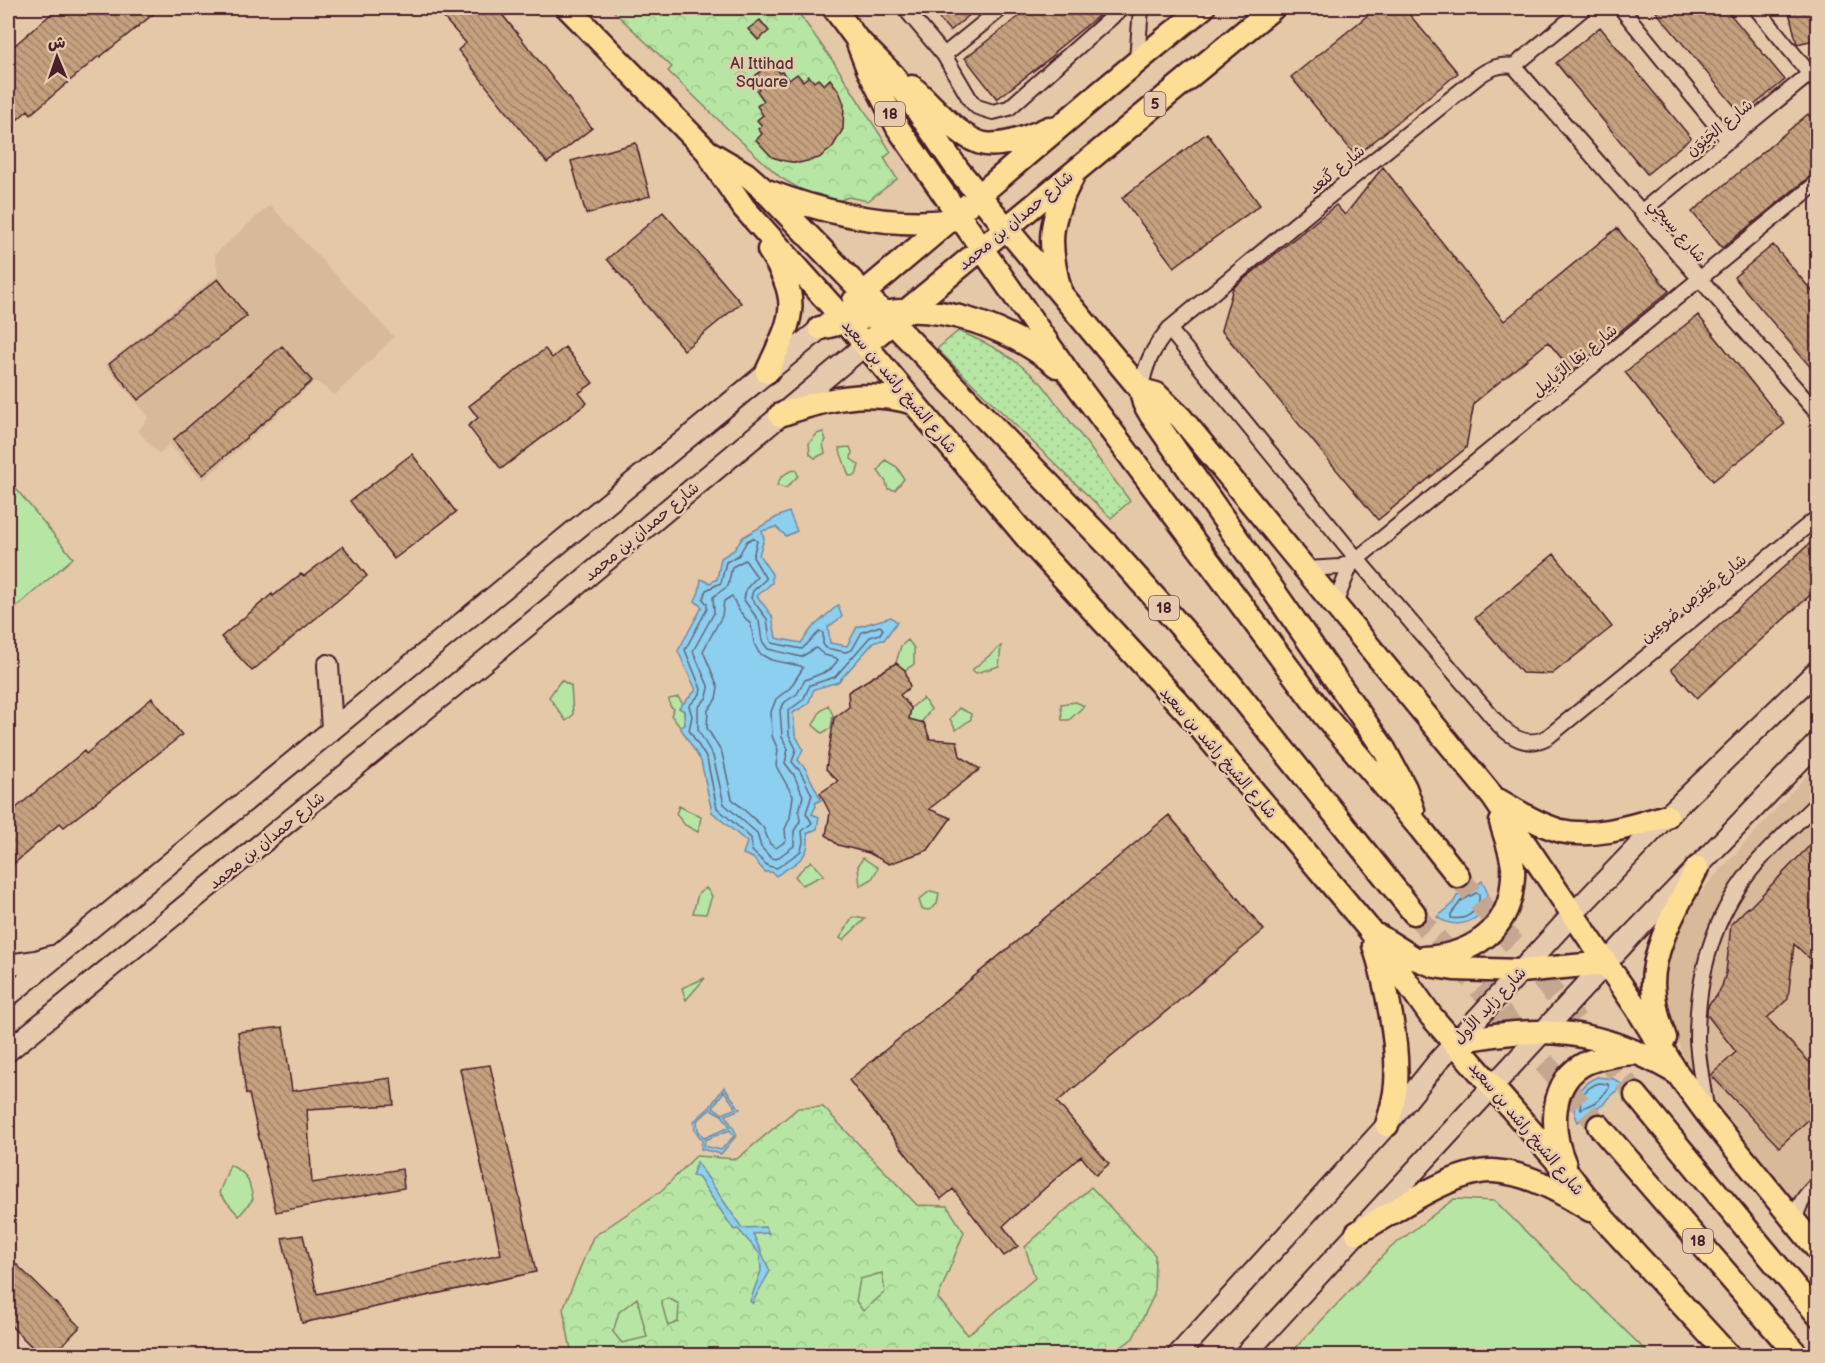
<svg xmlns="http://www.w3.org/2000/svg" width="1825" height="1363" font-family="'Balsamiq Sans','Playpen Sans Arabic',sans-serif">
	<defs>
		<pattern id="grass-dots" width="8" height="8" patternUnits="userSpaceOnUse" patternTransform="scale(1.5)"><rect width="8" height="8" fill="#b7e6a4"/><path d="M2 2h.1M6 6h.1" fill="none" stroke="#9fc58d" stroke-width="1.8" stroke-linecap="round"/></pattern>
		<pattern id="forest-crowns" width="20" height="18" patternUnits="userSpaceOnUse" patternTransform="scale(1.5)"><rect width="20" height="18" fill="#b7e6a4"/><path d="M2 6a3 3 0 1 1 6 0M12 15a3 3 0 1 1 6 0" fill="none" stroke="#9fc58d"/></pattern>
		<pattern id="building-back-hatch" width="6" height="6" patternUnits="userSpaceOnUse" patternTransform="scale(1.5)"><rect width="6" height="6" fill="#c5a17f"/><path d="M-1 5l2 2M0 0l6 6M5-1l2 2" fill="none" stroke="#a28368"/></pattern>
	</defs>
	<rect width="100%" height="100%" fill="#e4c8a8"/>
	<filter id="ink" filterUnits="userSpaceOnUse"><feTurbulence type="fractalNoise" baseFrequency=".0167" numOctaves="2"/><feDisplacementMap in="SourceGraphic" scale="12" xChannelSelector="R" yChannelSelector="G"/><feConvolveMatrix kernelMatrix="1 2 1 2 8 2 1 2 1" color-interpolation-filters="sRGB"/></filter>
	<g filter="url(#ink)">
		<path fill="#d8b99a" d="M270 205 394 337 335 395 315 381 203 481 169 444 159 454 138 431 149 417 105 365 218 275 215 254Z
			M1817 764V1233L1752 1154 1692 1076 1667 1016 1662 977 1670 946 1689 911 1707 885Z"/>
		<path fill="url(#grass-dots)" stroke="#808268" stroke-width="1.5" d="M958 331C993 345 1015 358 1042 384L1130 501 1111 518 937 349Z"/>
		<path fill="url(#forest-crowns)" stroke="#808268" stroke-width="1.5" d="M610 8H795L835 64 891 152 884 158 897 179 868 201 848 197 834 203 807 193 781 178 732 133 668 71 672 67Z
			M823 1107 917 1205 947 1206 964 1232 938 1298 968 1335 1035 1278 1025 1247 1091 1187 1155 1255 1154 1295 1133 1338 1111 1355H572L563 1309 593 1237 661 1191 696 1156 737 1159 798 1108Z"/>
		<path fill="#b7e6a4" stroke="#808268" stroke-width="1.5" d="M823 432 826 440 823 445 825 453 815 458 810 454 809 443 817 434Z
			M850 447 852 452 851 459 859 465 856 475 849 476 839 448Z
			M885 460 897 467 904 479 895 490 888 489 886 482 878 471Z
			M796 470 798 476 786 488 777 486C779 477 787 471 796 470Z
			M8 479 73 558 8 614Z
			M908 640 914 648V664L905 670 896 663 901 646Z
			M1001 646 999 666 976 673 972 670Z
			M561 680 571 686 573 715 566 721 549 697Z
			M678 697 683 704 680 708 684 711 685 726 680 727 671 715 674 709 670 706 669 699Z
			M923 698 931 709 921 723 909 719 911 708Z
			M1076 702 1084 706 1069 720H1062L1061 704Z
			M828 705 833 715 831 728 822 733 813 725 820 712Z
			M959 708 971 714V719L956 730 950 719Z
			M679 806 701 817 698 832 685 825 676 814Z
			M863 858 878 868 872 879 860 886 858 866Z
			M811 861 824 875 802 885 795 876Z
			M706 888 712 896 706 914 693 913 698 894Z
			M930 891 939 893 937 904 929 910 922 909 919 900Z
			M853 917 865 919 843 940 840 938Z
			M705 978 686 1000 682 988Z
			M230 1165C248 1174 249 1179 253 1199L239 1216 219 1193Z
			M1454 1199 1495 1201 1650 1355H1289L1389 1249Z
			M882 1273 885 1292 863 1311 856 1301 860 1279Z
			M637 1298 647 1337 622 1343 613 1332 619 1312Z
			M668 1298 679 1304 678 1322 668 1326 661 1301Z"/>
		<path fill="#8ccfee" stroke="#7289a0" stroke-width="1.5" fill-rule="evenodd" d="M789 512 797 531 786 536 776 527 762 531 764 539 759 555 772 574V583L757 596 772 616 776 638 801 643 812 628 838 605 842 617 828 627 830 643 847 646 857 627 891 617 897 622 884 640 875 641 838 682 814 689 808 704 793 713 795 734 803 749 798 760 805 768 821 800 815 803 816 806 812 814 819 817 817 829 807 833C813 858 793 864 776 876L772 872H765L753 858 743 854 747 842 712 812 701 761 680 727 685 725 684 711 679 708 696 690 678 651 702 607 695 601 699 592 701 579 710 583 717 579 721 558 734 550 743 537 777 517Z
			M1482 881C1501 909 1464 937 1437 917L1452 905 1457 896 1466 894Z
			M1597 1077 1614 1079 1623 1085 1608 1098 1603 1105 1593 1109 1578 1122C1568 1102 1578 1085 1597 1077Z
			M724 1087 740 1109 726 1115 737 1135 721 1154 701 1149 702 1140 695 1130 694 1121 710 1107ZM724 1091 736 1108 723 1114 713 1107ZM711 1109 723 1116 730 1127 704 1138 698 1130 697 1121ZM730 1130 734 1136 721 1150 704 1146 705 1140Z
			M697 1162 742 1228 765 1227 769 1233 753 1234 770 1271 752 1303 750 1301 761 1271 760 1254 738 1229 734 1230 698 1177 692 1176Z"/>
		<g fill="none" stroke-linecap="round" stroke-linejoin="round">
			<path stroke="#646579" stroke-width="1.5" d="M753 538 757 541 753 557 766 579 753 591 751 598 767 619 770 639 772 643 802 649 820 631 823 633V644L826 648 845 652 852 650 862 632 880 626 883 629 880 634 870 637 835 677 810 685 803 700 788 711 789 735 796 749 792 762 800 771 812 795 806 813 812 823 802 831 803 842 801 851 777 868 768 866 752 851 751 838 717 808 707 759 689 730 692 716 689 706 700 694 701 689 685 650 707 609V604L703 599 706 590 721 583 726 562 739 555 747 541Z
				M745 560 757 577 746 589 744 600 759 621 762 641 768 649 801 657 816 648 824 655 836 658 838 660 830 670 805 680 797 694 785 702 780 710 782 737 788 749 785 763 794 775 803 796 799 812 800 821 794 831V846L776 859 771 858 761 847 757 833 724 804 713 756 698 730V708L707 697 709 688 693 651 714 613 713 597 728 586 732 567Z
				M732 596 738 609 751 625 754 643 759 653 771 660 801 666 803 668 790 688 776 699 771 712 772 736 778 750 776 766 793 796 790 818 785 829 786 841 776 848 770 844 763 827 732 799 722 753 707 728 708 710 716 699 718 687 703 651 722 616 724 601Z
				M1476 893 1479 894C1481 910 1467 921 1451 918V914L1461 901Z
				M1599 1083 1608 1084 1609 1088 1598 1101 1581 1109C1578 1096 1587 1087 1599 1083Z"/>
		</g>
		<path fill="url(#building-back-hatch)" stroke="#4a1f2b" stroke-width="1.5" d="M58 8H161L100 57 99 56 31 114 28 110 8 128V51Z
			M435 8H497L592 128 547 163 458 50 466 43Z
			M930 8H978L950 31Z
			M1030 8H1108L1054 52 1055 54 997 99 965 58Z
			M1377 8H1404L1458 73 1356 156 1291 77Z
			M1653 8H1725L1785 80 1742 115Z
			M1788 8H1818V39L1797 44Z
			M760 20 769 31 758 40 748 29Z
			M1600 27 1691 138 1647 174 1556 63Z
			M771 63 780 73 782 72 789 80 797 74 803 81 809 76 814 82 818 79 824 85 830 79 839 91 844 104 843 129 832 148 819 158 799 163 785 161 772 157 756 140 762 134 758 129 762 126 757 120 763 115 757 106 764 101 757 91 759 89 750 80Z
			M1808 114 1818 125V170L1722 248 1692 212Z
			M1207 133 1260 205 1174 267 1122 198Z
			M636 143 650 196 586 214 571 161Z
			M1383 167 1504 321 1617 228 1669 291 1572 371 1548 342 1474 403 1466 448 1378 520 1221 330 1233 288 1336 205 1345 215Z
			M663 212 741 303 684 350 607 259Z
			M1773 245 1818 298V376L1734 277Z
			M218 279 247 316 138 400 109 364Z
			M1698 315 1785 424 1713 481 1625 372Z
			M282 346 312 381 203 475 173 440Z
			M565 347 593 383 579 393 587 403 501 469 468 426 478 418 469 406 545 349 552 358Z
			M412 454 456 512 394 559 350 501Z
			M1818 536V588L1697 698 1671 669Z
			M343 546 367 576 252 671 221 637 272 594 273 596 301 574 304 576Z
			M1554 554 1612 627 1552 674 1522 673 1475 618Z
			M896 663 905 670 910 687 900 695 911 708 909 719 924 723 930 739 957 741 960 756 980 769 929 809 951 818 928 850 889 864 869 853 838 845 826 835 830 813 820 793 838 781 826 769 834 718 849 707 848 692Z
			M152 698 182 735 64 827 60 823 8 869V800L15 809 84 751 86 754Z
			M1169 815 1264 930 1057 1102 1109 1164 1096 1175 1081 1156 1003 1226 1018 1246 1004 1256 953 1189 941 1199 849 1080Z
			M1818 837V966L1794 944 1788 999 1767 1018 1818 1071V1111L1779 1147 1711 1075 1736 1052 1707 1015V1010L1709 1004 1716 997 1722 986 1726 973 1731 924 1748 907 1749 908Z
			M283 1027 292 1091 391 1078 394 1105 307 1110 312 1183 402 1169 404 1188 276 1212 249 1094H246L238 1032Z
			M490 1065 536 1272 302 1323 282 1238 303 1235 317 1294 501 1254 460 1069Z
			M8 1256 80 1327 51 1356H41L8 1323Z"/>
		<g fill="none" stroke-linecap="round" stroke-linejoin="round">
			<path stroke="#c5a68f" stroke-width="22" stroke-dasharray="22 11" stroke-linecap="butt" d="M1458 876 1636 1095
				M1414 913 1599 1126"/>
			<g stroke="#4a1f2b" stroke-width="18">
				<path id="minor" d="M1621 8 1729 141
					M1756 8 1818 84
					M907 11 944 55 971 101 977 107 993 112 1009 108 1122 8
					M944 55 1002 8
					M1137 60 1141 8
					M1514 66 1818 414
					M1641 212 1818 67
					M1169 329 1357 559 1499 725C1513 739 1530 748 1549 736L1818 517
					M1141 390C1144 366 1153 348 1169 329L1327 198 1479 76C1490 68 1500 64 1514 66L1584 8
					M1307 569 1340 567 1357 559 1818 182
					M1335 604 1351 564
					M1706 1107C1703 1085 1698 1061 1697 1039 1697 975 1714 913 1756 864 1775 842 1797 823 1818 802
					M1795 1223C1797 1205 1805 1195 1818 1183"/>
			</g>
			<g stroke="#4a1f2b" stroke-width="24">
				<path id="secondary" d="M328 665 332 730
					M8 965 36 961 52 956
					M8 996 832 319
					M8 1051 553 605 865 345
					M1177 1356 1387 1125 1440 1059 1573 914 1667 816 1818 670
					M1244 1356 1632 935 1818 742"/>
			</g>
			<g stroke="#4a1f2b" stroke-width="27">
				<path id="primary" d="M568 8 707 151 718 170 744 208 847 323 1033 545 1186 711 1369 929 1431 1016 1570 1176 1602 1217 1729 1356
					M834 8 856 38 868 69 898 128 1074 381 1323 714 1420 828 1458 876
					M860 42 893 75 958 170 1141 390 1144 403 1151 415 1384 749 1405 788 1413 810
					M912 87C932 104 960 140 985 144 1005 147 1031 136 1049 128
					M707 151 746 174 763 189 1109 546 1226 678 1414 913
					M767 191C825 213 892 229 955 220
					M1060 290C1047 243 1049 220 1072 178
					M854 301C971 204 1084 103 1203 8
					M820 328C841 324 861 317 882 313 942 302 1012 329 1057 366
					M865 345 1273 8
					M767 372C791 319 804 304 769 250
					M1141 390 1156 394 1181 418 1493 797 1636 1007 1677 1073 1708 1115 1818 1250
					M780 415C825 399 867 389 914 403
					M1498 800C1518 812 1539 825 1561 831 1595 839 1635 825 1667 816
					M1379 936 1414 958 1435 966 1454 969 1521 971 1606 963
					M1374 945C1386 982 1399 1045 1396 1084 1395 1098 1391 1112 1387 1125
					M1424 958C1464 956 1502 937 1511 894 1512 885 1514 876 1513 867 1511 851 1505 836 1501 822
					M1665 1038C1658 1020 1654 1003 1653 984 1653 944 1680 903 1697 868
					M1455 1042C1539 1024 1600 1028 1675 1072
					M1636 1095 1818 1315
					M1599 1126 1798 1356
					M1565 1165C1550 1131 1548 1080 1588 1062 1603 1056 1618 1054 1634 1053
					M1357 1233C1392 1213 1454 1169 1493 1171 1529 1173 1561 1192 1590 1210"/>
			</g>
			<use href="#minor" stroke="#e5caad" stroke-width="14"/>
			<use href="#secondary" stroke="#e5caad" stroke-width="20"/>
			<use href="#primary" stroke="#fcde96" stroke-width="22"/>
		</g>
	</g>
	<g text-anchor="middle" stroke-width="5" stroke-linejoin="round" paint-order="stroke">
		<g fill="#e5caad" stroke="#785252" stroke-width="1.5">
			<rect x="1144.5" y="92" width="21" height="24" rx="4.5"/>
			<rect x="875" y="102" width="30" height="24" rx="4.5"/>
			<rect x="1149" y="596" width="30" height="24" rx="4.5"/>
			<rect x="1683" y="1229" width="30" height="24" rx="4.5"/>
		</g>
		<g font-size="15" font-weight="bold" fill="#4a1f2b">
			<text x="1155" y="109">5</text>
			<text x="890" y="119">18</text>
			<text x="1164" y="613">18</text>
			<text x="1698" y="1246">18</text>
		</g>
		<g font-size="16" fill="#553337" stroke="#e5caad">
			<text x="762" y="69">Al Ittihad<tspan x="762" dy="18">Square</tspan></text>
		</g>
		<g font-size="16" fill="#4a1f2b" stroke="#e5caad">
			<text transform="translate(1719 127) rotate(-39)" y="6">شارع الجَيْوَن</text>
			<text transform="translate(1336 169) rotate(-39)" y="6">شارع كَنعد</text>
			<text transform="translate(1015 220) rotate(-40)" y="6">شارع حمدان بن محمد</text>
			<text transform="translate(1678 230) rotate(49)" y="6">شارع سِيجِي</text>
			<text transform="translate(1574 360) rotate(-39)" y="6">شارع نِقا الرَّيايِيل</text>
			<text transform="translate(900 386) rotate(50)" y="6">شارع الشيخ راشد بن سعيد</text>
			<text transform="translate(641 531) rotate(-40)" y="6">شارع حمدان بن محمد</text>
			<text transform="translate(1693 598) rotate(-39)" y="6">شارع مَفرَص صُوعِين</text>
			<text transform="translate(1219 752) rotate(49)" y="6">شارع الشيخ راشد بن سعيد</text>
			<text transform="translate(266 840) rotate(-39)" y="6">شارع حمدان بن محمد</text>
			<text transform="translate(1489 1005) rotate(-47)" y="6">شارع زايد الأول</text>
			<text transform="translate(1527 1128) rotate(50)" y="6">شارع الشيخ راشد بن سعيد</text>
		</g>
	</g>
	<rect width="1825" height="1363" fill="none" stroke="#e5caad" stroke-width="30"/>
	<rect x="15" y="15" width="1795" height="1333" fill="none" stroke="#4a1f2b" stroke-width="2" filter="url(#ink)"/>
	<g transform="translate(57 57) rotate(358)" stroke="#e5caad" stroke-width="4.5" paint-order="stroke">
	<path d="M0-4.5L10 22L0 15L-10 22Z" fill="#4a1f2b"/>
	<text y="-9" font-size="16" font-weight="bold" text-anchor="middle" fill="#4a1f2b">ش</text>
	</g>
</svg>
